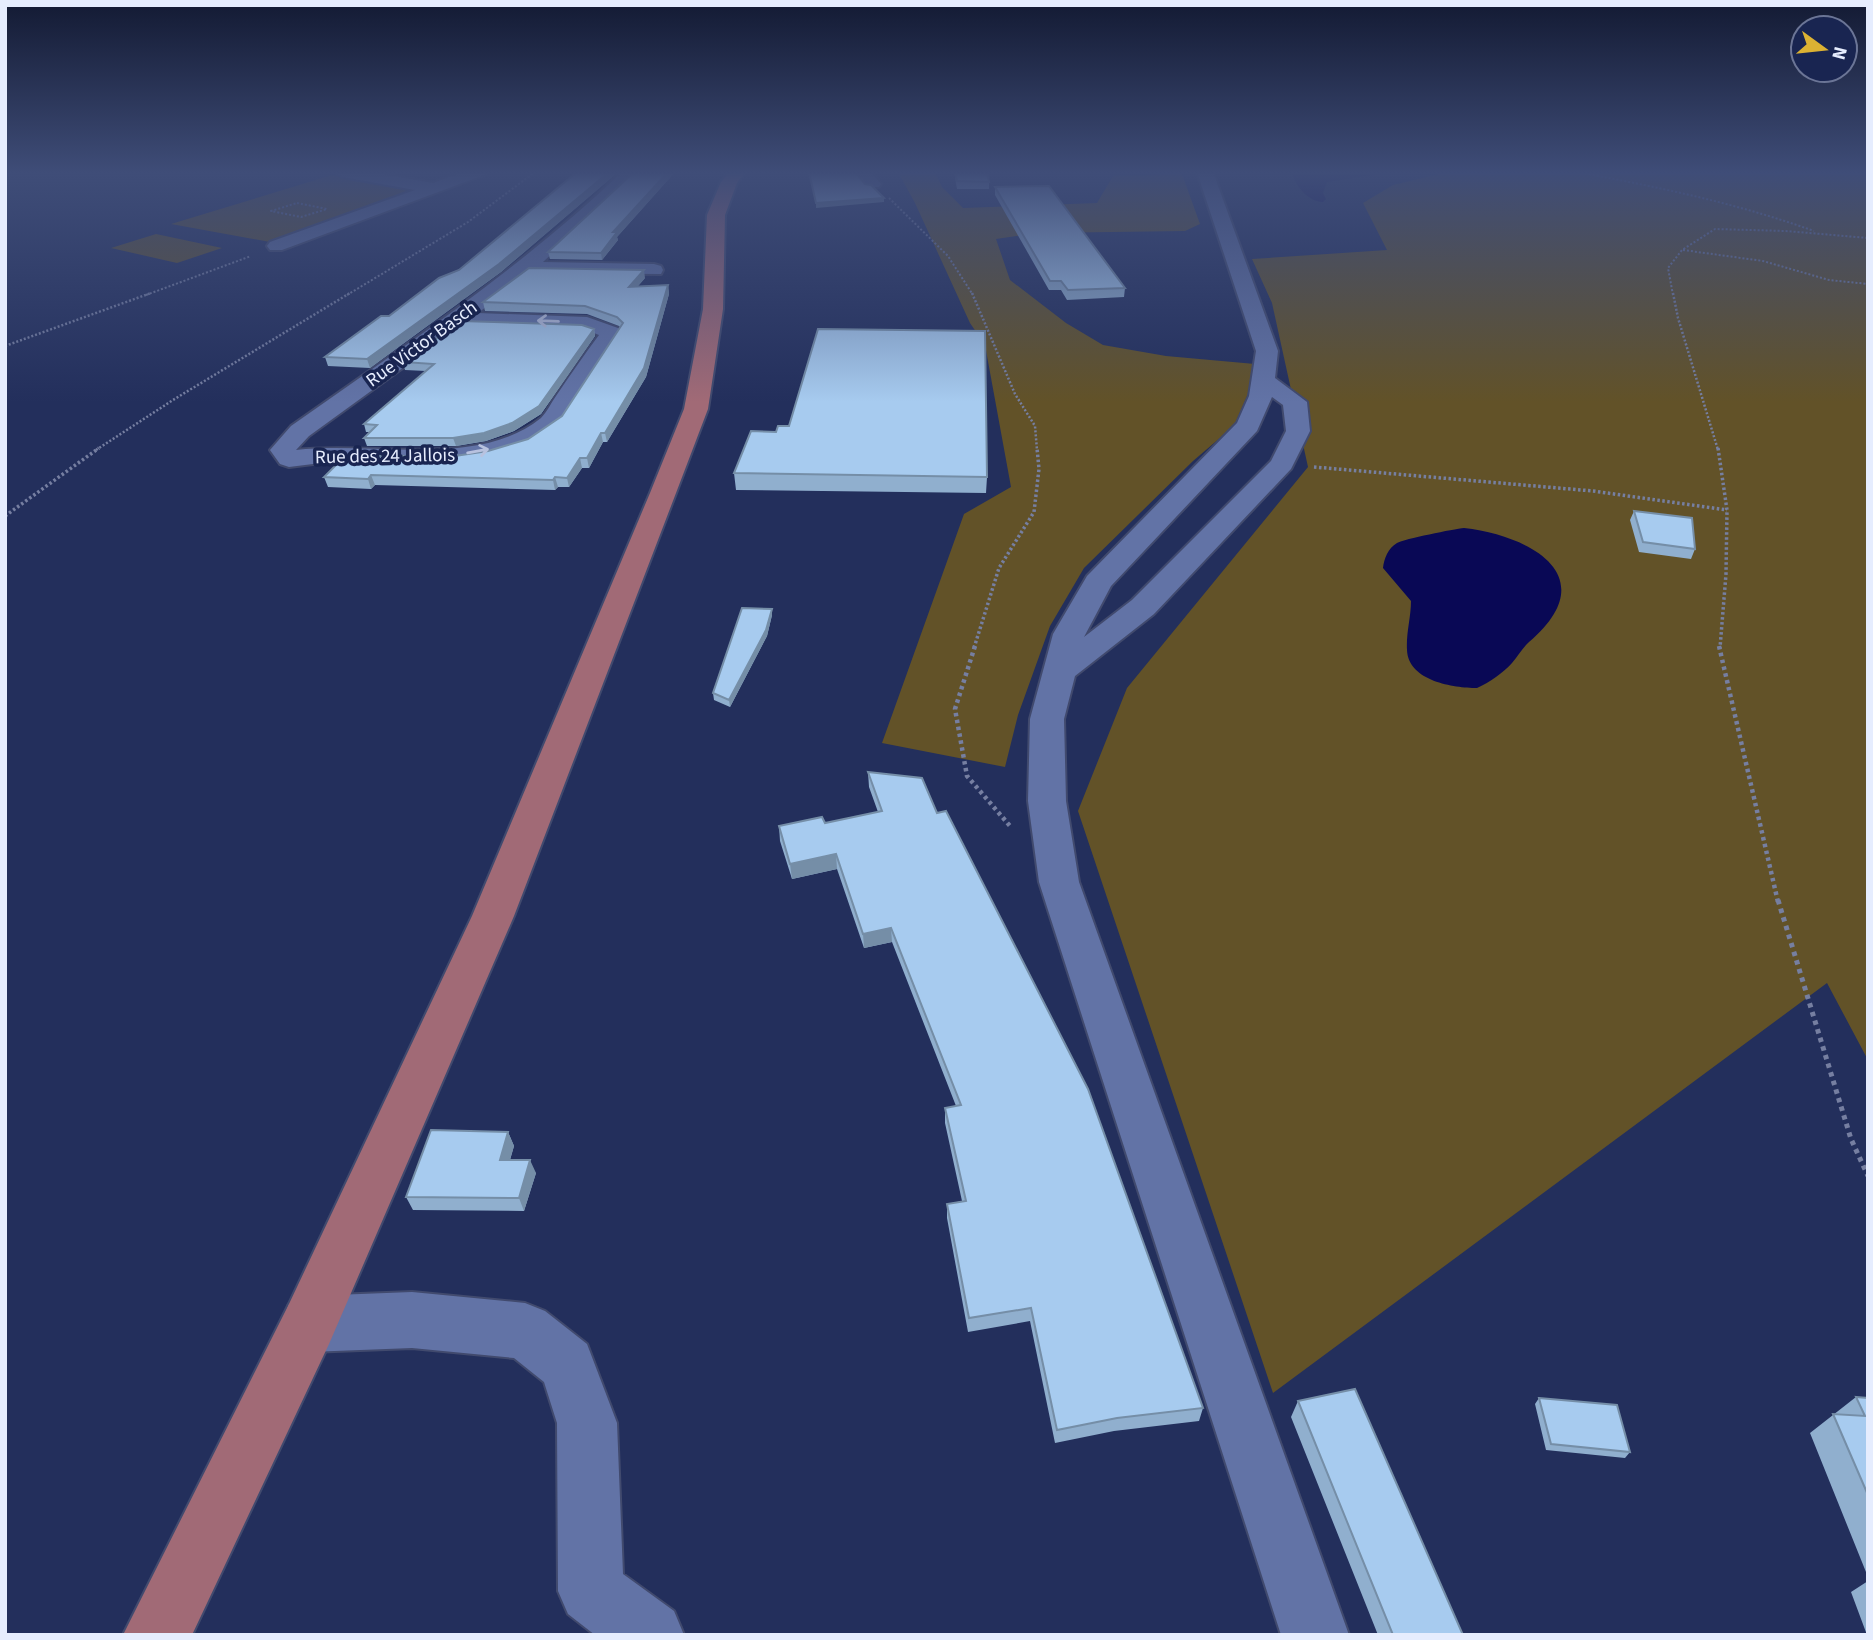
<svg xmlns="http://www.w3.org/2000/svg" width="1873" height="1640" font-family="'Source Sans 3',sans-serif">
	<rect width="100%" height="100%" fill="#232f5c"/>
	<path fill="#625228" d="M898 172H935L942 187 963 208 1097 203 1113 176 1182 174 1200 224 1185 231 1038 233 996 239 1010 280 1066 323 1103 345 1166 356 1255 364 1248 394 1234 426 1193 461 1084 568 1050 626 1018 715 1005 767 882 743 964 514 1011 487 985 345 970 323 915 203Z
		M1447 172H1868V1060L1827 983 1273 1393 1078 811 1127 688 1308 467 1272 303 1252 259 1387 250 1363 203 1393 185Z
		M332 175 414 192 270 242 171 224Z
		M156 234 222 248 177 263 111 248Z"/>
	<path fill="#090855" d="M1291 172H1393L1327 182 1323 193 1326 199 1323 202C1307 201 1297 187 1291 172Z
		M1464 528C1532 536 1605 577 1529 642 1523 647 1518 656 1512 663 1504 672 1489 683 1477 688 1454 688 1408 681 1407 650 1406 633 1411 617 1411 601L1383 568C1384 559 1388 548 1397 543 1404 539 1454 529 1464 528Z"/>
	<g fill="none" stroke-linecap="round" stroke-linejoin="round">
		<g stroke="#414a6e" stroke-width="4">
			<path id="minor" d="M335 172H371L433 183 464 172H487L484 175 282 250H270L267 246 270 242 415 190 343 177Z
				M622 172H639L543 262 654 264 661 266 663 270 661 274 530 273 478 313 587 317 618 328 622 332 562 424 529 446 490 458 457 463H321L289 467 280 464 270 450 291 426C406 345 520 269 622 172ZM462 325 584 329 599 335C584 355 570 375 556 396 551 403 547 412 541 418 478 469 372 441 296 450L309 436Z
				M855 172H871L881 184 879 187H867Z
				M1197 172H1213L1278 351 1275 378 1307 402 1310 431 1291 469 1154 614 1075 676 1064 719 1066 801 1079 882 1349 1635H1281L1039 882 1028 801 1030 719 1053 634 1087 576 1237 423 1249 396 1256 351ZM1272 397 1283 405 1286 431 1271 461 1132 600 1084 637 1111 586 1257 431Z
				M412 1292 525 1303 545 1311 587 1344 617 1423 623 1574 674 1611 684 1635H595L568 1614 558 1591 557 1423 544 1382 514 1358 412 1348 309 1352 289 1344 281 1324 289 1304 309 1296Z"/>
		</g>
		<g stroke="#414a6e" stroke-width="4">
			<path id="major" d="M729 172H745L737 183 725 215 723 309 708 409 676 493 514 916 329 1344 192 1635H123L289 1304 472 916 650 493 684 409 703 309 707 215 721 182Z"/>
		</g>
		<path stroke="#767fa1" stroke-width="2" stroke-dasharray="2 2" stroke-linecap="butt" d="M1577 172C1658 187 1736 203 1814 231
			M889 198 948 256 973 295
			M297 203 327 209 301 217 271 211Z
			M1683 250 1763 261 1829 280 1868 284
			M146 295 251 256
			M347 295 468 222 535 172
			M1673 295 1668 268 1682 250 1715 229 1786 231 1868 238"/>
		<path stroke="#767fa1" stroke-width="2.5" stroke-dasharray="2 2" stroke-linecap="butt" d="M972 293 1015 394 1035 426 1037 450
			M1673 293 1678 318 1718 450
			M5 346 151 293
			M96 450 173 400 350 293"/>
		<path stroke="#767fa1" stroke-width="3.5" stroke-dasharray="2.5 2.5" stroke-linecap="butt" d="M1718 448 1727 510 1726 574 1720 648
			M1314 467 1593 491 1727 510
			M5 516 99 448
			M974 648 999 568 1034 512 1039 469 1037 448"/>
		<path stroke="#767fa1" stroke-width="4.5" stroke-dasharray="3.5 3.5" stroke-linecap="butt" d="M975 646 955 709 967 776 1010 826
			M1719 646 1778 902"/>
		<path stroke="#767fa1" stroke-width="5" stroke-dasharray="4.5 4.5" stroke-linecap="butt" d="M1778 900 1851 1139 1868 1176"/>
		<use href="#minor" fill="#6273a6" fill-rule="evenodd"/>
		<use href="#major" fill="#a16a76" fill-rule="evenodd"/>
	</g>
	<path fill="#90afce" d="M577 172H618L501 272 370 368 328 366 325 357 459 270Z
		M634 172H675L617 237 618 240 602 260 550 259 548 252Z
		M954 172H987L989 182V189H957Z
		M995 187 1125 288 1124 297 1067 300 1061 290H1049L995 195Z
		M645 278 638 286 668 285 669 294 646 377 607 442H603L589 468H582L569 487H558L555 490 375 485 371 489 328 487 324 477 488 451 528 439 562 416 620 327 619 326 587 314 485 311 483 302Z
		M594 329 595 336 541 414 514 431 486 441 456 446H367L364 438 370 432H366L364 424 426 371 405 370 403 362Z
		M734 473 987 477 986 493 736 490Z
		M1634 511 1695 549 1691 559 1639 552 1630 520Z
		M772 609V615L767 636 730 707 714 700 713 693Z
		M868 772 1203 1408 1199 1421 1114 1431 1055 1443 1030 1321 968 1332 947 1218V1204L962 1201 945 1123V1108L956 1106 892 942 864 948 837 869 792 879 780 841 779 826 825 823 878 812 869 787Z
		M508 1132 514 1146 510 1160 536 1173 524 1211 413 1210 406 1197Z
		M1856 1397 1868 1398V1577L1810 1433Z
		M1539 1398 1630 1452 1625 1458 1546 1450 1535 1404Z
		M1298 1401 1463 1635H1378L1291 1417Z
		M1868 1581V1635H1867L1851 1592Z"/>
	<path fill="#758ea7" d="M609 172H618L501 272 370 368 367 359Z
		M668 172H675L617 237 618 240 602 260 601 253 613 232Z
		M884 198V202L816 208V203Z
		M644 270 645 278 630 295 629 287Z
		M668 285 669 294 646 377 607 442 605 433Z
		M594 329 595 336 541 414 514 431 486 441 456 446 453 438Z
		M601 433 603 442 589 468 587 458Z
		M580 458 582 468 569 487 567 478Z
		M371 475 375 485 371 489 368 479Z
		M555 477 558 487 555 490 553 480Z
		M772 609V615L767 636 730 707 729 700Z
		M836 854 837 869 792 879 790 864Z
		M891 928 892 942 864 948 863 934Z
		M508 1132 514 1146 506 1173 500 1160Z
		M530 1160 536 1173 524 1211 519 1198Z"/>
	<path fill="#a7cbef" stroke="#758ea7" stroke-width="2" d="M577 172H609L499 264 367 359 325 357 381 316H389L439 278 459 270Z
		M634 172H668L613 232H617L601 253 548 252Z
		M809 172H855L865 184 871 185 884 198 816 203Z
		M955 172H987L989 182 957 181Z
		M1049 186 1125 288 1068 290 1061 281H1050L995 187Z
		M529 268 644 270 629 287 668 285 644 368 605 433H601L587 458H580L567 478 555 477 553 480 371 475 368 479 324 477 345 456H455L488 451 528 439 562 416 623 323 617 317 585 306 483 302Z
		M461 321 582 325 594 329 539 406 512 423 484 433 453 438H364L377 425 364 424 434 364 403 362Z
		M818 329 985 331 987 477 734 473 751 431 776 432 778 426H789Z
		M1634 511 1692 518 1695 549 1643 542Z
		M742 608 772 609 766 630 729 700 713 693Z
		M868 772 922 778 937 813 946 811 1088 1089 1203 1408 1117 1418 1057 1430 1031 1308 969 1318 947 1204 966 1201 945 1108 961 1105 891 928 863 934 836 854 790 864 779 826 822 817 825 823 882 811Z
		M431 1130 508 1132 500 1160H530L519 1198 406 1197Z
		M1355 1389 1463 1635H1393L1298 1401Z
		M1856 1397 1868 1398V1495L1833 1414 1865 1416Z
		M1539 1398 1617 1405 1630 1452 1551 1444Z"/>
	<defs><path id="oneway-shaft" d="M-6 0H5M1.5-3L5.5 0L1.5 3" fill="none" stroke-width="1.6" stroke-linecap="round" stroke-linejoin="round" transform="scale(1.75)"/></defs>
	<g stroke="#b8c2df">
		<use href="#oneway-shaft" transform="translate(548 321) rotate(-178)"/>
		<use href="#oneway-shaft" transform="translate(478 451) rotate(-10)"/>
	</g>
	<linearGradient id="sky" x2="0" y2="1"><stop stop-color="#131a33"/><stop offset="0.43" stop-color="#3f4d78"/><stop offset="1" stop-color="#3f4d78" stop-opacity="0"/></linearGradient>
	<rect width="1873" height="402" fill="url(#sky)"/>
	<g text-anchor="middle" stroke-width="7" stroke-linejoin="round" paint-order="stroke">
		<g font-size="19" fill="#e6edfe" stroke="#192551">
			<text transform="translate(421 343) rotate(-36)" y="7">Rue Victor Basch</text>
			<text transform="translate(385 455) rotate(-1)" y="7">Rue des 24 Jallois</text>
		</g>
	</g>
	<rect width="1873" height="1640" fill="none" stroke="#e6edfe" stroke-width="14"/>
	<g transform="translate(1824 49) rotate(105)"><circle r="33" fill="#192551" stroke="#6b7596" stroke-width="2"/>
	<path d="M0-5L12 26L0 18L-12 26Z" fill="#dcb233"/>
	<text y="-10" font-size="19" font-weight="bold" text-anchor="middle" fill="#e6edfe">N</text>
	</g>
</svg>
